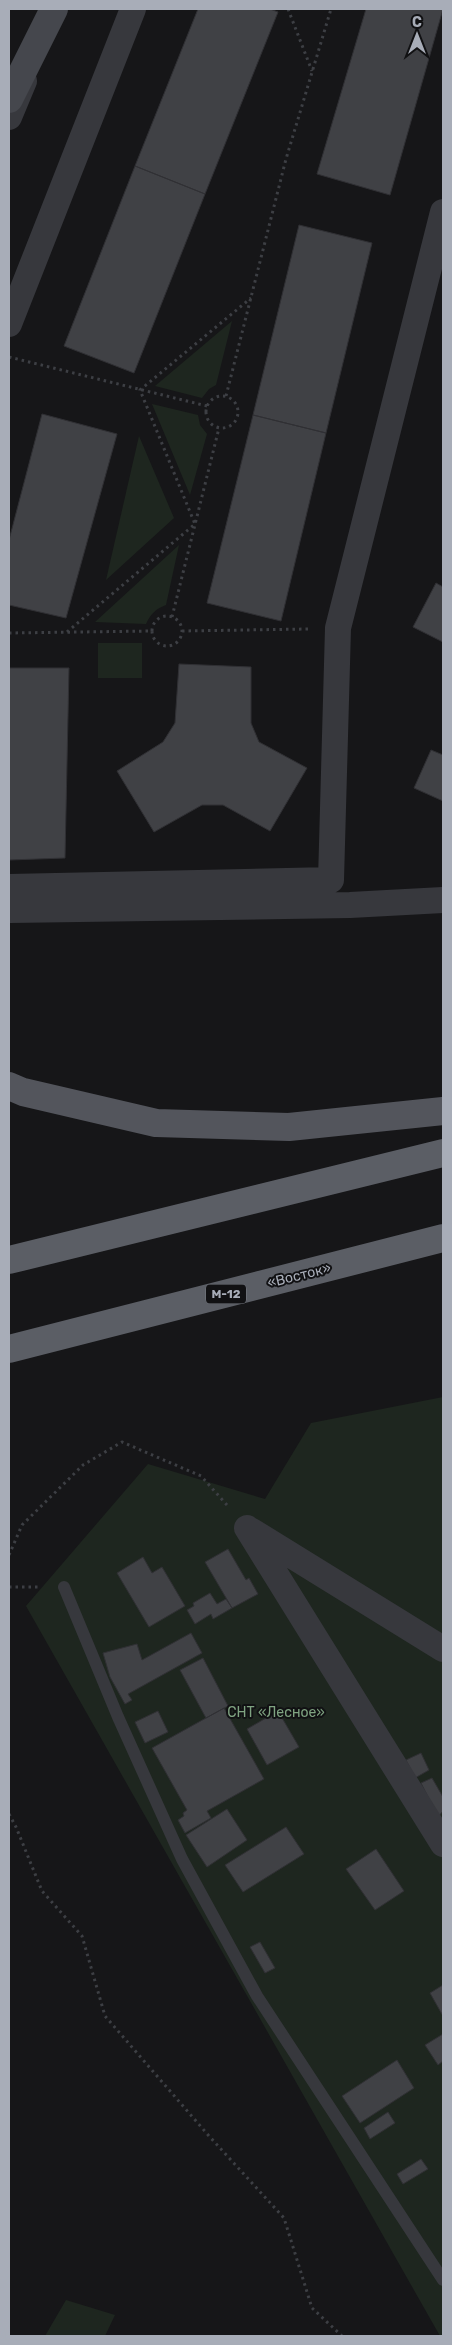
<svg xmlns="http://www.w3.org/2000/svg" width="452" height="2345" font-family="Rubik,sans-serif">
	<rect width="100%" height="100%" fill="#161618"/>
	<path fill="#1e261f" d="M232 321 216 385 209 389 202 398 155 386Z
		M152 404 198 415 200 425 207 434 190 495Z
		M139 436 174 518 106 580Z
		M179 545 166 605C156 609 151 613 146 624L95 622Z
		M98 643H142V678H98Z
		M443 1397V2336H440L26 1606 148 1464 265 1499 311 1423Z
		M66 2300 115 2315 105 2336H45Z"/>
	<path fill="#404145" stroke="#303034" d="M198 9H270L278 12 205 194 135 166Z
		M366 9H443L390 195 317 174Z
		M135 166 205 194 134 373 64 346Z
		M299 225 372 243 326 433 253 415Z
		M42 414 117 434 66 618 9 605V540Z
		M253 415 326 433 281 621 207 603Z
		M436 583 443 587V642L413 627Z
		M179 664 251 667V723L259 742 307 768 270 831 223 805H202L154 832 117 771 163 742 175 723Z
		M9 668H69L65 858 9 860Z
		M431 750 443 755V801L414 788Z
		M228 1549 246 1580 249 1578 258 1594 232 1608 205 1562Z
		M143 1557 152 1573 162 1567 185 1606 149 1627 117 1573Z
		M210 1593 217 1604 226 1599 232 1608 213 1619 211 1614 195 1624 187 1610 194 1606 193 1603Z
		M191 1633 202 1653 128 1694 132 1700 125 1704 110 1677 103 1653 137 1644 142 1660Z
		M203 1658 228 1706 206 1718 180 1670Z
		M224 1708 264 1779 207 1811 211 1818 185 1833 178 1820 184 1816 183 1813 187 1810 152 1748Z
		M158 1711 168 1732 145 1743 135 1722Z
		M278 1711 299 1747 267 1765 247 1729Z
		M421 1753 429 1770 415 1778 406 1760Z
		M432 1778 443 1797V1811L438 1817 421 1783Z
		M227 1809 247 1840 207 1867 186 1835Z
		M286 1827 304 1854 243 1892 225 1865Z
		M376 1849 404 1891 375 1910 346 1869Z
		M260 1942 275 1968 265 1973 250 1947Z
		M443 1985V2016L430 1993Z
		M443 2034V2061L438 2065 425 2045Z
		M397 2060 414 2088 360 2123 342 2096Z
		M388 2112 395 2123 370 2139 364 2128Z
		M421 2159 428 2169 403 2184 397 2174Z"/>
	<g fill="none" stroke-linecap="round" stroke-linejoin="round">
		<path stroke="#3d3f44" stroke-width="3" stroke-dasharray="2.5 4" stroke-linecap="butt" d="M288 9 312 71
			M9 357 207 406
			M206 412a16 16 0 1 1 32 0a16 16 0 1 1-32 0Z
			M226 396 286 159 331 9
			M152 631a15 15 0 1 1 30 0a15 15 0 1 1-30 0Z
			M172 617 219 428
			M182 631 308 629
			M67 632 195 524 140 390 251 298
			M9 633 151 631
			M9 1555 22 1525 83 1465 122 1442 201 1476 227 1505
			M9 1587H41
			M9 1814 16 1827 42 1891 82 1936 105 2016 209 2136 284 2218 312 2308 342 2336"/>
		<path stroke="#37383d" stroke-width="12" d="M64 1587 118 1717 182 1859 257 1996 443 2280"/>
		<path stroke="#37383d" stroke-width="26" d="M9 117 24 81
			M9 324 133 9
			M9 887 331 880 338 628 443 212
			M9 910 350 905 443 900
			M247 1528 443 1844
			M252 1531 443 1649"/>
		<path stroke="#45474d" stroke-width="28" d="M9 99 54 9"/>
		<path stroke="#53555c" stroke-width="28" d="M9 1086 23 1092 156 1123 289 1127 443 1111"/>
		<path stroke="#5b5e65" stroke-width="28" d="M9 1260 443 1153
			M9 1349 443 1238"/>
	</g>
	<g text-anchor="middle" stroke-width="4" stroke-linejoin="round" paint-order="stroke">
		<rect fill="#111113" stroke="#7b7e86" stroke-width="1" x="206" y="1284.5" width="40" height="19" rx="4"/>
		<g font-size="12" font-weight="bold" fill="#a8adb8">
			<text x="226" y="1298">М-12</text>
		</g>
		<g font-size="14" fill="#a8adb8" stroke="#111113">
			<text transform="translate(299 1275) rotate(-14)" y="5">«Восток»</text>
		</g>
		<g font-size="14" fill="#7fa381" stroke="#111113">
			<text x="276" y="1717">СНТ «Лесное»</text>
		</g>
	</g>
	<rect width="452" height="2345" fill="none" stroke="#a8adb8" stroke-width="20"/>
	<g transform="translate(417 35)" stroke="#111113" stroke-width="4" paint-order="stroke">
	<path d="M0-4L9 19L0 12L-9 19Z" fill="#a8adb8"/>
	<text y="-8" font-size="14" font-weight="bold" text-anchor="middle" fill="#a8adb8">С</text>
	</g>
</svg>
